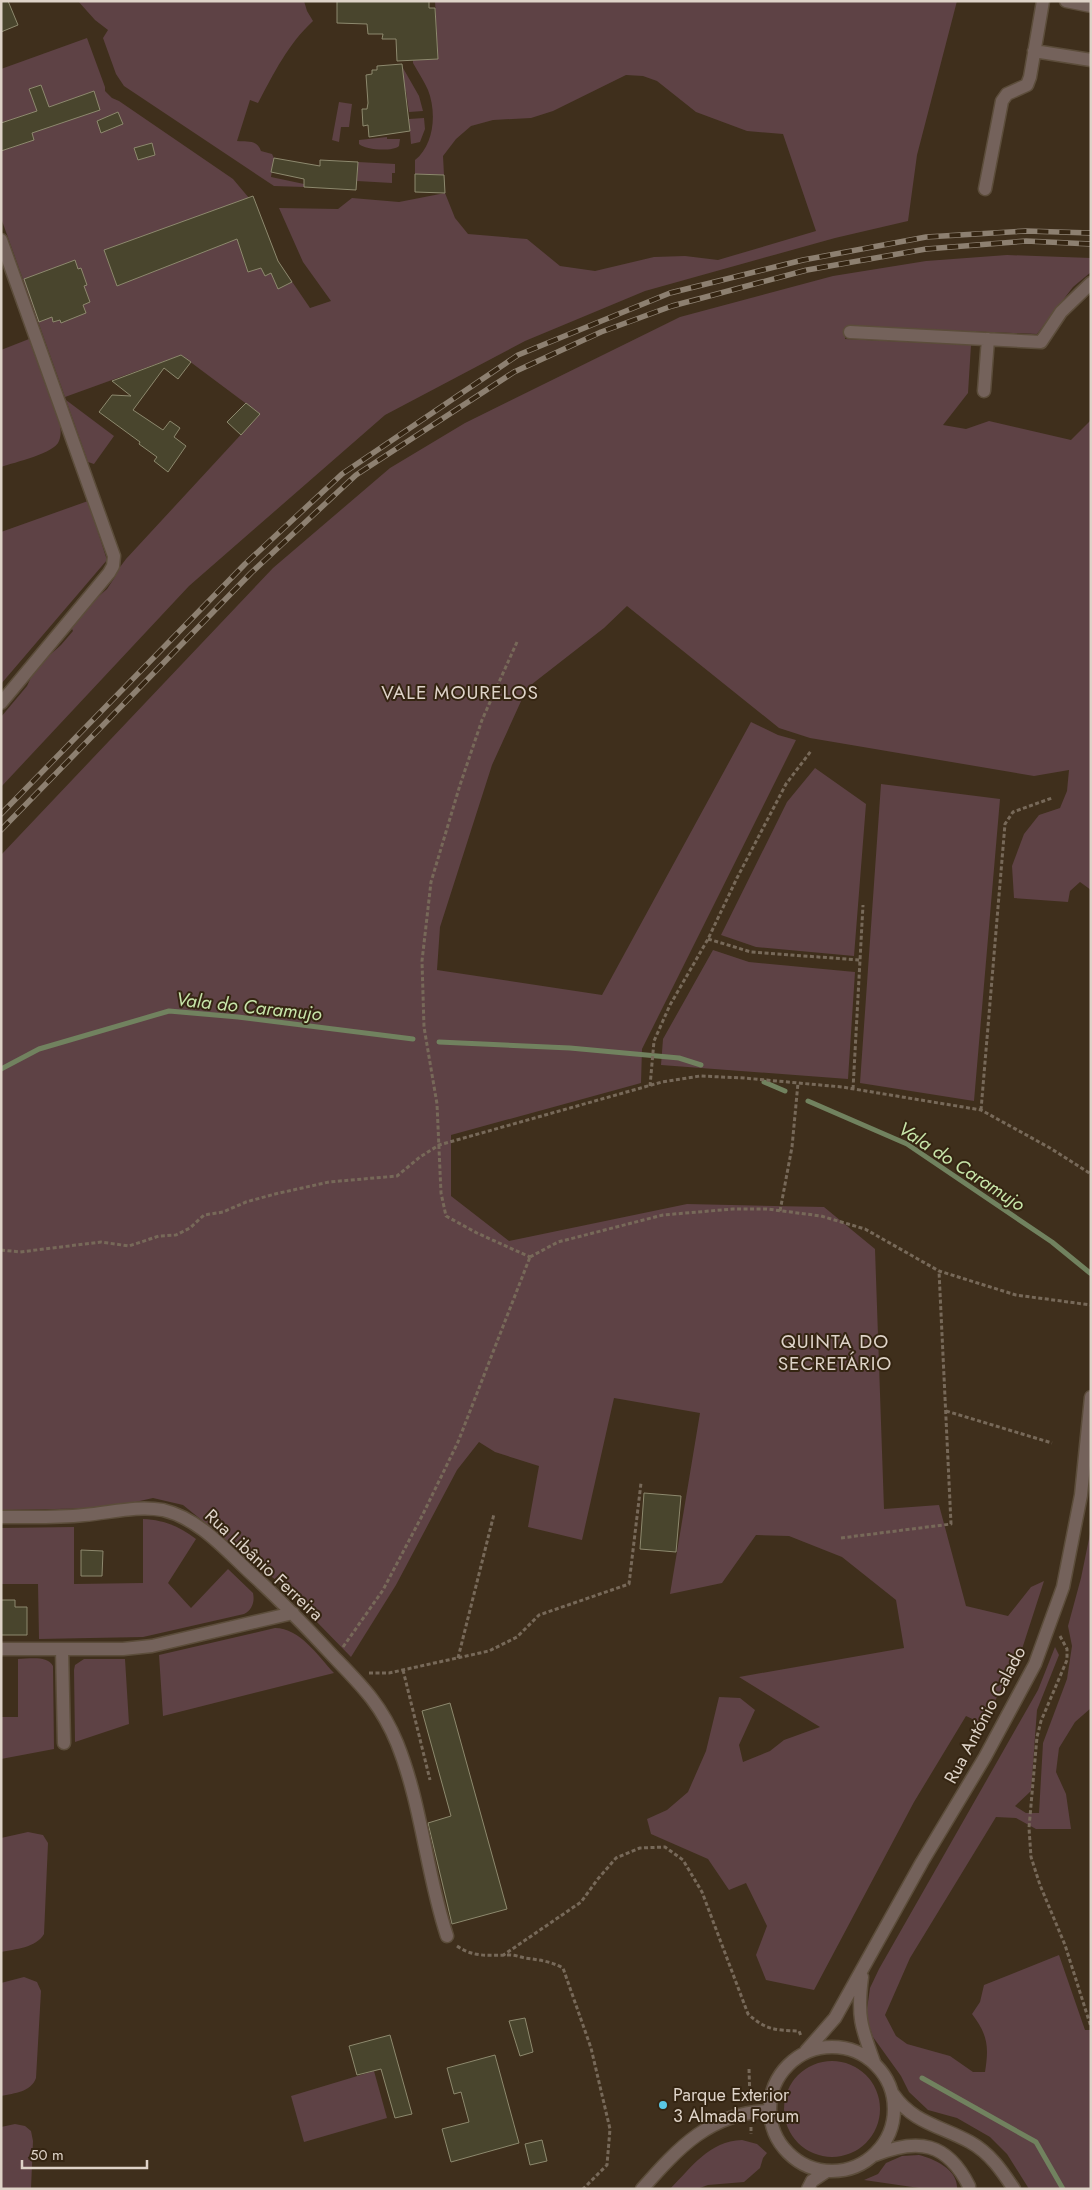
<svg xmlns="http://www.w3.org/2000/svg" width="1092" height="2190" font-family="Jost,sans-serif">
	<rect width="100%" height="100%" fill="#3f2f1c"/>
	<path fill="#5e4245" d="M78 1H304L307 11 313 21C288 44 274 73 258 103L250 100 237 141C246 142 257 139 261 151L272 154 274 158 271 177 304 184V187L274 186 124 86 116 74 103 38 108 30 95 20Z
		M435 1H957L917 155 908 221 835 238 645 291 525 341 385 415 189 586 1 787V717L27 686 34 671 41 663 61 645 73 631 71 627 91 603 107 589 115 577 117 571 126 559 260 414 181 355 65 397 1 218V69L87 38 105 87V91L112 98 119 101 233 179 249 198 254 199 278 261 310 308 331 301 303 262 279 208 338 209 352 198 399 202 445 193 455 218 468 234 527 239 560 266 595 271 654 257 685 256 718 260 816 231 783 134 747 131 696 112 657 81 643 76 626 75 553 111 531 118 493 120 471 126 456 139 443 156 444 175 415 174V160C434 145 437 113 428 90 424 81 418 72 413 63V60L438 59Z
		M403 68 419 96 423 111 409 112 406 91H404Z
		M339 102 352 104 349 127H341L339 142 332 140Z
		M424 118 425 129 420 142 411 144 409 119Z
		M387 137V139H400L399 146C392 152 365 150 359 144V140Z
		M358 162 395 164V173H392V183L357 181Z
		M1007 255 1091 258V272L1073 287 1037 334 847 326 845 339 971 345 968 393 943 425 966 429 989 421 1071 440 1091 420V890L1080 882 1070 891 1068 902 1014 898 1012 866 1024 834 1039 815 1060 808 1067 791 1069 770 1034 776 810 738 779 728 627 606 604 628 527 688 492 765 440 927 437 970 602 995 751 722 778 735 796 740 642 1049 641 1083 451 1135V1196L509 1241 687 1204 824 1207 875 1249 884 1509 939 1505 966 1606 1008 1616 1031 1587 1044 1581 1022 1649 983 1724 966 1716 914 1802 814 1990 766 1980 756 1955 767 1926 746 1883 729 1890 708 1859 651 1834 647 1819 667 1810 688 1792 706 1751 719 1697 740 1698 755 1710 739 1745 743 1762 770 1751 784 1740 820 1727 739 1677 904 1648 896 1600 842 1557 789 1536 756 1535 722 1583 670 1594 700 1413 614 1398 582 1540 528 1527 539 1466 495 1452 479 1442 457 1470 396 1585 351 1657 277 1581 183 1505 153 1498 109 1508 1 1510V855L273 568 390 468 465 423 680 317 833 276 926 261Z
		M29 339 60 425C61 431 61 436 59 441 54 454 15 462 1 467V350Z
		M66 400 114 436 94 464 88 462Z
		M88 501 107 560 1 684V532Z
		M815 768 866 804 854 956 756 947 721 935 787 802Z
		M881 784 1000 799 974 1101 860 1083Z
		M713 950 749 962 855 972 848 1079 661 1065 663 1039Z
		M143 1519C164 1520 179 1526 196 1539L168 1583 191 1608 228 1569 253 1593C255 1602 252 1610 244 1614L143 1637 39 1639 38 1584H1V1528L74 1527V1584L143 1583Z
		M1091 1529V1708L1075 1722 1059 1748 1056 1772 1066 1794 1071 1829H1036L1016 1818 996 1817 910 1958 885 2015 896 2036 907 2044 950 2056 973 2072H985C989 2047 988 2035 972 2014L980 2002 984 1985 1059 1955 1085 2030H1091V2189H1029L1007 2154 990 2137 957 2118 928 2110 909 2092 901 2076 873 2037 866 2016 870 1988 879 1969 1038 1690 1055 1647 1059 1655 1037 1710 1031 1791 1015 1806 1026 1813H1039L1043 1743 1067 1679 1072 1646 1068 1626 1081 1578Z
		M275 1628C300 1628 318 1656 334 1673L163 1716 159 1655Z
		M18 1659C29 1659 47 1655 53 1666L54 1749 1 1759V1717H18Z
		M84 1659H125L129 1724 75 1742 74 1670 75 1665Z
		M28 1832 43 1835 48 1843 44 1934C36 1948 15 1949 1 1952V1838Z
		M24 1977 37 1982 41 1991 36 2078C31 2092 15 2093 1 2096V1983Z
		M784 2109a48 48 0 1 1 96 0a48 48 0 1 1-96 0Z
		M374 2071 387 2118 304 2142 291 2096Z
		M15 2124 25 2126 31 2131 33 2141 31 2189H1V2127Z
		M742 2140 757 2144 767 2153 763 2158 760 2168 744 2182 708 2185 697 2189H670C692 2167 709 2141 742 2140Z
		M919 2155C934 2159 958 2169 957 2189H926L864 2180 878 2174 886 2163 902 2156Z"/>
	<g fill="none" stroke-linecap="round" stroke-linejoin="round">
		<path stroke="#71825f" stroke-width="5" d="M439 1042 570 1048 679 1058 701 1065
			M1 1069 39 1049 169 1011 238 1017 413 1039
			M764 1082 785 1091
			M808 1101 907 1144 1052 1242 1090 1273
			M922 2078 1036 2142 1063 2189"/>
	</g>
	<path fill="#49452d" stroke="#8d896e" d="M1 1H8L18 25 1 32Z
		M337 1H429V8H435L438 59 397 61 396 39H382L383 34H368L367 24 337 23Z
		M402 64 410 131 369 137 368 125 363 126 362 109H367L368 103 366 75 372 74V70H377V66Z
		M41 85 49 107 94 91 100 110 32 133 34 140 1 151V123L37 111 29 89Z
		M118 112 123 124 101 133 97 121Z
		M152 143 155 155 138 160 134 148Z
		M274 158 320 166V160L358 162 356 190 304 187V179L271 172Z
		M415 174 444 175 445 193 415 192Z
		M253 196 278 261 292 282 278 289 271 273 265 276 261 268 248 272 237 239 117 286 104 250Z
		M75 260 78 269 81 268 87 285 84 286 90 302 83 305 86 313 61 323 60 320 53 322 52 317 39 322 24 279Z
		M181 355 191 362 178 379 164 368 133 410 163 430 170 421 180 428 174 437 186 446 168 472 154 461 157 457 139 444 140 442 99 412 112 395 131 396 112 381Z
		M246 403 260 414 241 435 227 422Z
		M644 1493 681 1496 676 1552 640 1549Z
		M81 1550 103 1551 102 1576H81Z
		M1 1600H15V1607H27V1635H1Z
		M450 1703 507 1909 452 1924 428 1823 451 1816 422 1711Z
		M525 2018 533 2052 520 2056 509 2021Z
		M390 2035 412 2114 395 2118 381 2069 357 2075 349 2046Z
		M495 2055 519 2143 451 2162 442 2129 469 2122 461 2092 454 2094 447 2068Z
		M542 2140 547 2161 530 2165 525 2144Z"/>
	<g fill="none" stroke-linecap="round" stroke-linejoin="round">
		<g stroke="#5c4d3b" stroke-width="15">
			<path id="minor" d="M1066 1 1091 6
				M1034 51 1091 60
				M985 189 1002 101 1007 94 1027 85 1030 77 1043 1
				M1 240 114 556 113 566 109 573 1 703
				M850 332 1041 342 1061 312 1091 283
				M984 391 988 339
				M1 1517C29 1517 57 1518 84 1515 110 1513 137 1505 163 1510 201 1519 228 1553 256 1578 283 1603 308 1629 333 1656 361 1685 381 1704 397 1743 422 1805 426 1873 447 1936
				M1 1649H123L152 1646 293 1613
				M62 1649 64 1743
				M862 1977C857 2016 861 2027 874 2062
				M770 2109a62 62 0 1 1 124 0a62 62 0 1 1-124 0Z
				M806 2051 835 2018 922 1862 985 1757 1035 1664 1063 1587 1081 1495 1091 1397
				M893 2094C913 2123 941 2126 970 2142 990 2153 1002 2171 1014 2189
				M875 2155C918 2138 947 2142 969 2186
				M642 2189C678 2148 711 2112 769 2111
				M808 2189 812 2181 827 2171"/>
		</g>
		<path stroke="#776959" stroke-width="3" stroke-dasharray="4 2.5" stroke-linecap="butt" d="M517 642 482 720 460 785 431 882 422 961 424 1027 437 1104 441 1193 446 1216 477 1233 530 1257
			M708 939 751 952 859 960
			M650 1086 654 1041 670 1005 708 939 737 878 786 784 811 751
			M853 1089 863 905
			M981 1110 1005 824 1013 812 1052 798
			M780 1211 792 1147 798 1083
			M1 1250 20 1252 101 1242 129 1246 159 1236 176 1235 190 1228 204 1215 223 1212 246 1202 275 1194 329 1182 397 1176 420 1157 439 1145 662 1082 700 1076 744 1078 842 1087 981 1110 1050 1148 1091 1174
			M530 1257 558 1242 663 1215 733 1209H767L821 1216 865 1229 939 1271 1016 1295 1091 1305
			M946 1411 1052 1443
			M841 1538 951 1524 939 1271
			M1060 1636 1067 1649V1660L1041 1721 1037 1737 1029 1828 1031 1857 1040 1885 1065 1945 1091 2027
			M343 1647 383 1590 423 1514 458 1442 530 1257
			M458 1658 494 1514
			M403 1670 430 1780
			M369 1673H389L489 1651 517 1637 539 1615 629 1584 641 1483
			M457 1946C474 1958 490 1955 510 1955 515 1955 520 1957 525 1958 539 1960 550 1961 563 1968L591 2048 610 2129 607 2165 583 2189
			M502 1956 581 1902 597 1880 616 1858 640 1848 665 1847 683 1860 702 1892 748 2014C766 2030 774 2030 799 2031L801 2036
			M749 2069 750 2101
			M751 2127V2134"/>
		<use href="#minor" stroke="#74625b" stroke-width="12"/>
		<g stroke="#8d8071" stroke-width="5.5">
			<path id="rail" d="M1 814 245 564 342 474 518 355 670 293 803 260 926 237 1026 231 1091 233
				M1 830 251 573 356 475 514 372 601 332 672 306 807 270 926 249 1026 241 1091 244"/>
		</g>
		<use href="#rail" stroke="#352512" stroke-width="4" stroke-dasharray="11" stroke-linecap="butt"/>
	</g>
	<circle fill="#5ac8e5" stroke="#352512" stroke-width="2" cx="663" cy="2105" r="5"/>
	<g text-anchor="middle" stroke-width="4" stroke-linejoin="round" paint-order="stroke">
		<g font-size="18" fill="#ded3c8" stroke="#352512">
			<text transform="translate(264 1565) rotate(43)" y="6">Rua Libânio Ferreira</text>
			<text transform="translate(985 1715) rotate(-62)" y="6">Rua António Calado</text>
		</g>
		<g font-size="18" fill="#ded3c8" stroke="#352512" text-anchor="start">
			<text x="673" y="2101">Parque Exterior<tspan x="673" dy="21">3 Almada Forum</tspan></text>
		</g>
		<g font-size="19" letter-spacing="1" fill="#ded3c8" stroke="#352512">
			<text x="460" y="699">VALE MOURELOS</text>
			<text x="835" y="1348">QUINTA DO<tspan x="835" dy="22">SECRETÁRIO</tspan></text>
		</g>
		<g font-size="19" font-style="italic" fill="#c7e5a9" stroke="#352512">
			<text transform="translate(249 1006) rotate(6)" y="7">Vala do Caramujo</text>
			<text transform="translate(962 1166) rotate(33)" y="7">Vala do Caramujo</text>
		</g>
	</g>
	<rect width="1092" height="2190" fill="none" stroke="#ded3c8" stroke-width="5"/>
	<path d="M22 2160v8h125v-8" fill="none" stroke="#ded3c8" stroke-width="2.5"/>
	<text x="30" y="2160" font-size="15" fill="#ded3c8" stroke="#352512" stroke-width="4" paint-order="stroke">50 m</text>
</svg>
